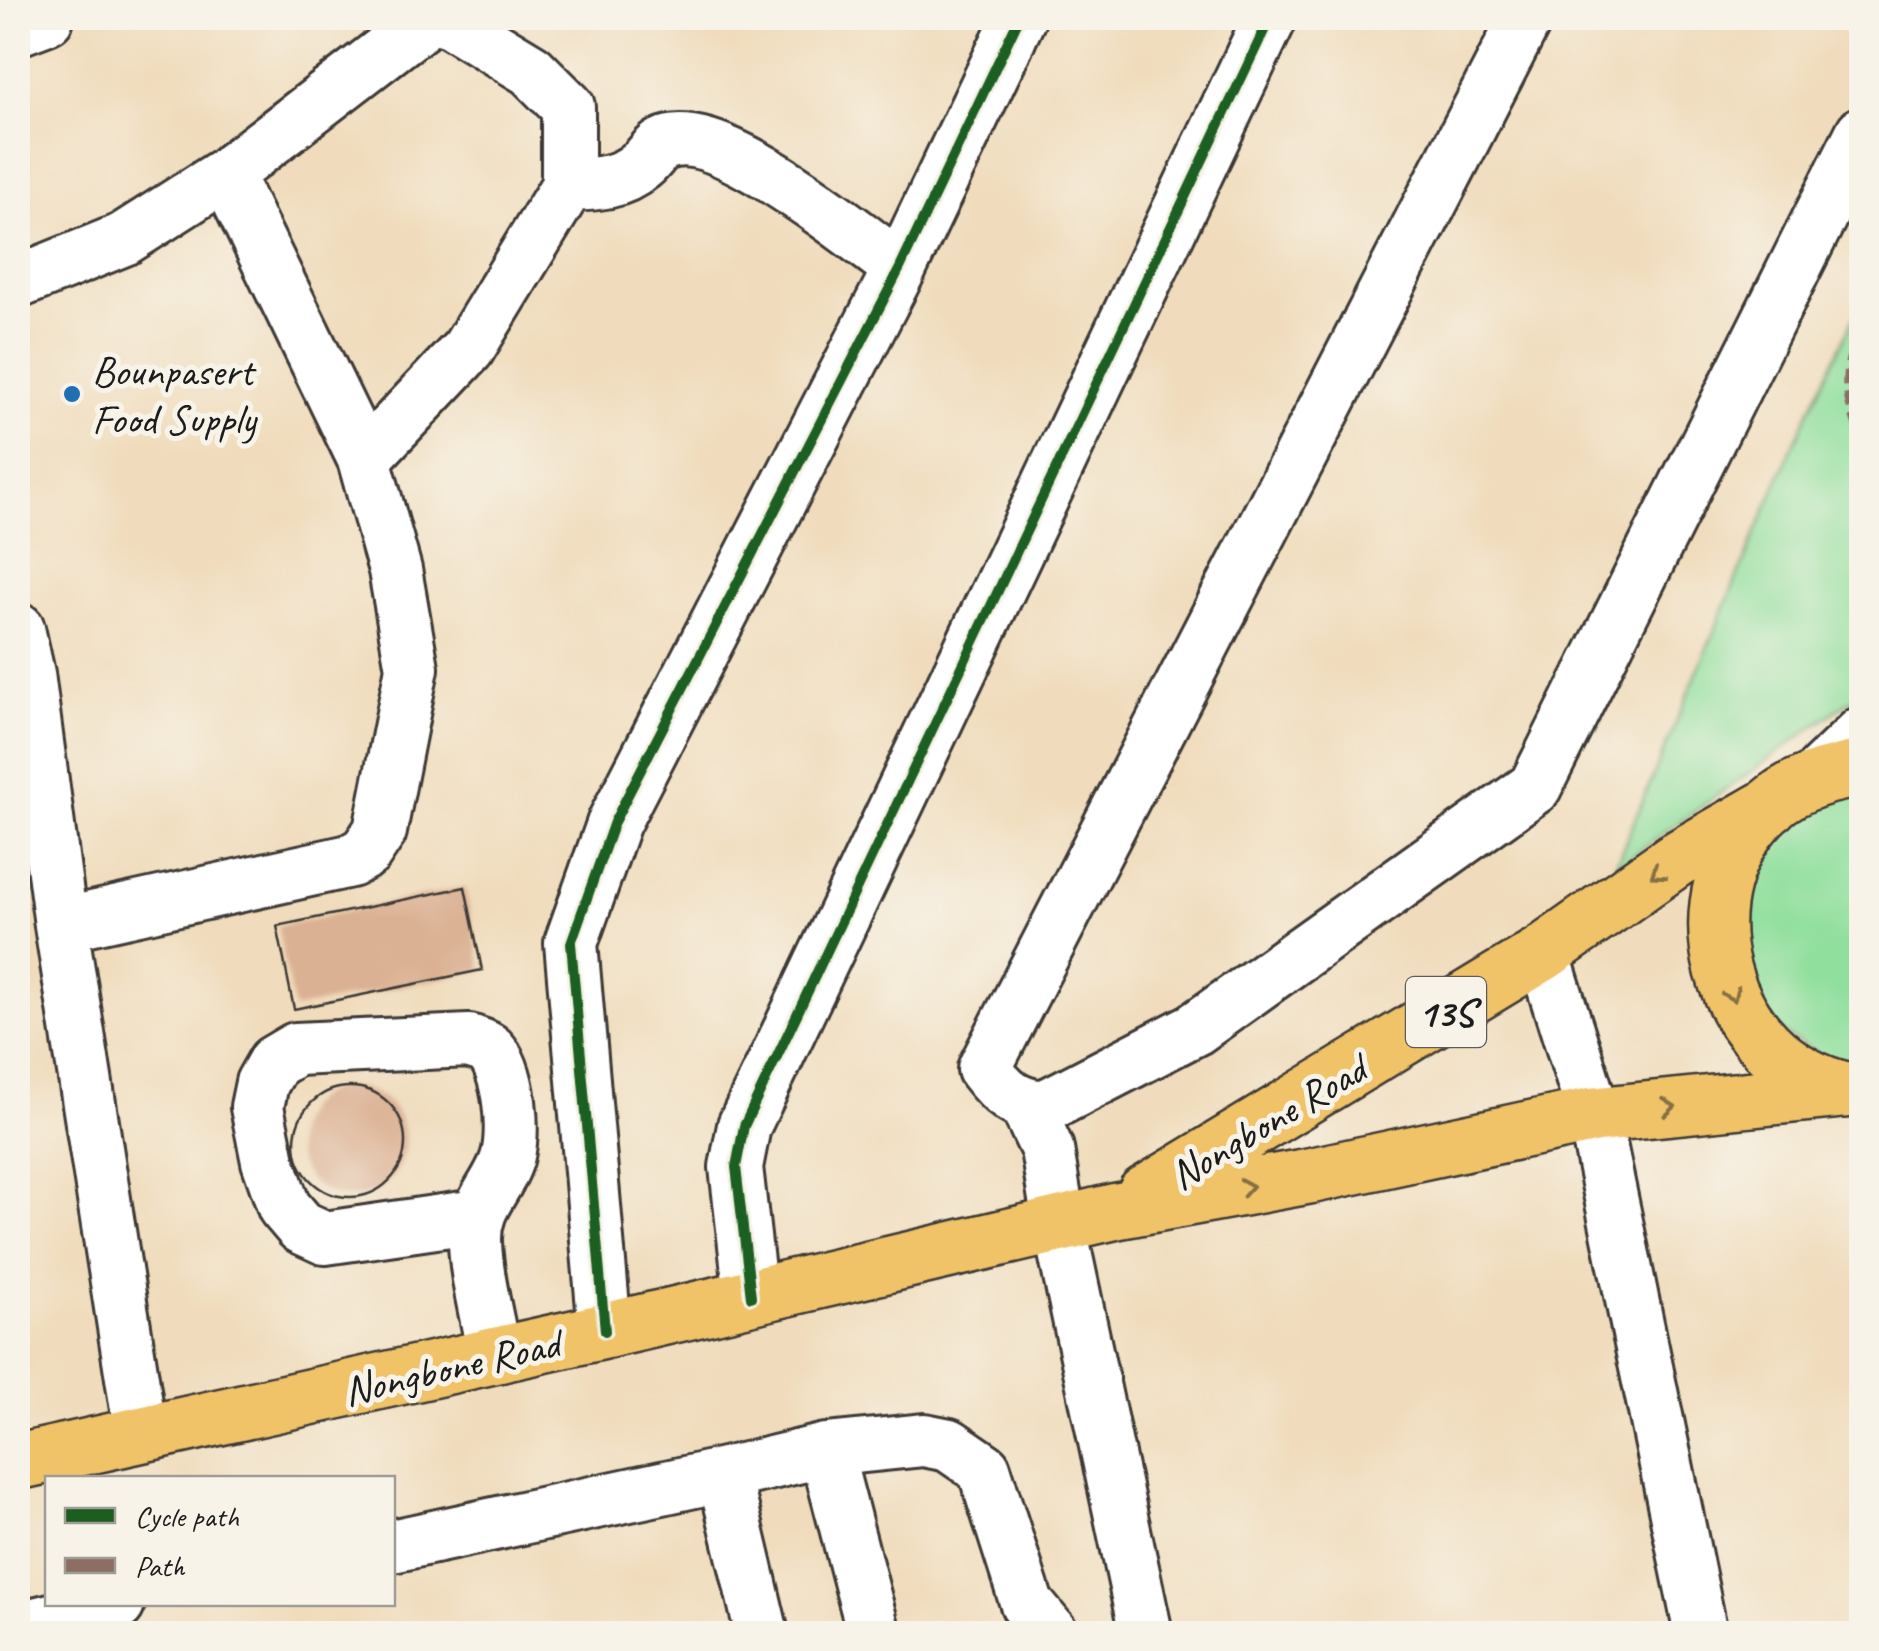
<svg xmlns="http://www.w3.org/2000/svg" width="1879" height="1651" font-family="Caveat,sans-serif">
	<rect width="100%" height="100%" fill="#f7f3e8"/>
	<filter id="ink" filterUnits="userSpaceOnUse"><feTurbulence type="fractalNoise" baseFrequency=".01" numOctaves="2"/><feDisplacementMap in="SourceGraphic" scale="20" xChannelSelector="R" yChannelSelector="G"/><feConvolveMatrix kernelMatrix="1 2 1 2 8 2 1 2 1" color-interpolation-filters="sRGB"/></filter>
	<filter id="wash" filterUnits="userSpaceOnUse"><feTurbulence type="fractalNoise" baseFrequency=".0048" numOctaves="4" result="noise"/><feDisplacementMap in="SourceGraphic" scale="40" xChannelSelector="R" yChannelSelector="G"/><feGaussianBlur stdDeviation="2.25" result="paint"/><feColorMatrix in="noise" values="0 0 0 0 0 0 0 0 0 0 0 0 0 0 0 0 0 1.4 0 .05"/><feComposite in="paint" operator="in"/></filter>
	<g filter="url(#wash)">
		<rect width="100%" height="100%" fill="#f0dcbc"/>
		<path fill="#90df9d" stroke="#567e5c" stroke-width="2.5" d="M1861 303V693L1614 869 1791 450Z
			M1861 777V1078L1751 1015 1729 885 1769 821Z"/>
		<g id="blocks">
			<path fill="#dbb193" d="M465 887 482 970 294 1009 277 926Z
				M295 1142a55 55 0 1 1 110 0a55 55 0 1 1-110 0Z"/>
		</g>
	</g>
	<g filter="url(#ink)">
		<use href="#blocks" fill-opacity="0" stroke="#3c3934" stroke-width="2.5"/>
		<g fill="none" stroke-linecap="round" stroke-linejoin="round">
			<g stroke="#3c3934" stroke-width="58">
				<path id="minor" d="M445 18 531 70 568 107V185
					M1526 18 984 1069C1001 1091 1016 1107 1046 1106L1195 1029 1535 787 1862 133
					M18 29 47 18
					M226 174 364 459
					M568 185C594 184 619 184 640 166 648 161 654 149 662 145 715 118 856 236 900 268
					M18 282 124 239 226 174 429 18
					M18 629 28 674 61 925 141 1435
					M1816 777 1862 733
					M61 925 350 861 366 852 380 831 412 668 395 570 364 459 468 349 568 185
					M1543 953 1594 1115 1701 1634
					M1027 1107 1047 1149 1059 1224 1146 1634
					M477 1216 325 1238 301 1227 284 1207 268 1161 257 1107 262 1083 274 1062 296 1049 469 1041C476 1044 485 1045 490 1050 510 1070 516 1136 506 1162 495 1192 474 1205 475 1241 476 1279 488 1319 494 1356
					M751 1297 736 1167 744 1126 1270 18
					M605 1331 571 943 614 822 900 268 1019 18
					M826 1450 874 1634
					M724 1475 762 1634
					M392 1546 699 1480 826 1450 924 1440 949 1445 984 1469 1027 1604 1052 1634
					M18 1628 118 1604"/>
			</g>
			<g stroke="#3c3934" stroke-width="60">
				<path id="highway" d="M1846 1090C1718 1061 1671 894 1770 805 1796 782 1829 775 1862 768
					M1145 1194 1543 953 1675 860 1771 805
					M18 1462 605 1331 1117 1211 1309 1176 1594 1115 1843 1090"/>
			</g>
			<use href="#minor" stroke="#fff" stroke-width="52"/>
			<use href="#highway" stroke="#f0c369" stroke-width="55"/>
			<path stroke="#8d6e63" stroke-width="8" stroke-dasharray="15 8" stroke-linecap="butt" d="M1862 328C1839 375 1843 392 1862 439"/>
			<g stroke="#f7f3e8" stroke-width="16">
				<path id="cycleway" d="M751 1297 736 1167 744 1126 1270 18
					M605 1331 571 943 614 822 900 268 1019 18"/>
			</g>
			<use href="#cycleway" stroke="#1b5e20" stroke-width="10"/>
		</g>
		<defs><path id="oneway-chevron" d="M-2-3.5L2.5 0L-2 3.5" fill="none" stroke-width="1.6" stroke-linecap="round" stroke-linejoin="round" transform="scale(2.5)"/></defs>
		<g stroke="#867042">
			<use href="#oneway-chevron" transform="translate(1657 873) rotate(145)"/>
			<use href="#oneway-chevron" transform="translate(1732 995) rotate(68)"/>
			<use href="#oneway-chevron" transform="translate(1669 1107) rotate(-6)"/>
			<use href="#oneway-chevron" transform="translate(1247 1187) rotate(-10)"/>
		</g>
	</g>
	<circle fill="#1f6fb2" stroke="#f7f3e8" stroke-width="4" cx="72" cy="394" r="10"/>
	<g text-anchor="middle" stroke-width="10" stroke-linejoin="round" paint-order="stroke">
		<rect fill="#f7f3e8" stroke="#5e5c59" stroke-width="2.5" x="1406" y="977" width="80" height="70" rx="8"/>
		<g font-size="40" font-weight="bold" fill="#1c1c1c">
			<text x="1446" y="1026">13S</text>
		</g>
		<g font-size="42" fill="#1c1c1c" stroke="#f7f3e8" text-anchor="start">
			<text x="92" y="385">Bounpasert<tspan x="92" dy="48">Food Supply</tspan></text>
		</g>
		<g font-size="42" fill="#1c1c1c" stroke="#f7f3e8">
			<text transform="translate(1267 1121) rotate(-31)" y="15">Nongbone Road</text>
			<text transform="translate(451 1366) rotate(-13)" y="15">Nongbone Road</text>
		</g>
	</g>
	<rect width="1879" height="1651" fill="none" stroke="#f7f3e8" stroke-width="60"/>
	<rect x="45" y="1476" width="350" height="130" fill="#f7f3e8" stroke="#9f9d96" stroke-width="2.5"/>
	<rect x="65" y="1508" width="50" height="15" fill="#1b5e20" stroke="#9f9d96" stroke-width="2.5"/>
	<text x="135" y="1526" font-size="30" fill="#1c1c1c">Cycle path</text>
	<rect x="65" y="1558" width="50" height="15" fill="#8d6e63" stroke="#9f9d96" stroke-width="2.5"/>
	<text x="135" y="1576" font-size="30" fill="#1c1c1c">Path</text>
</svg>
